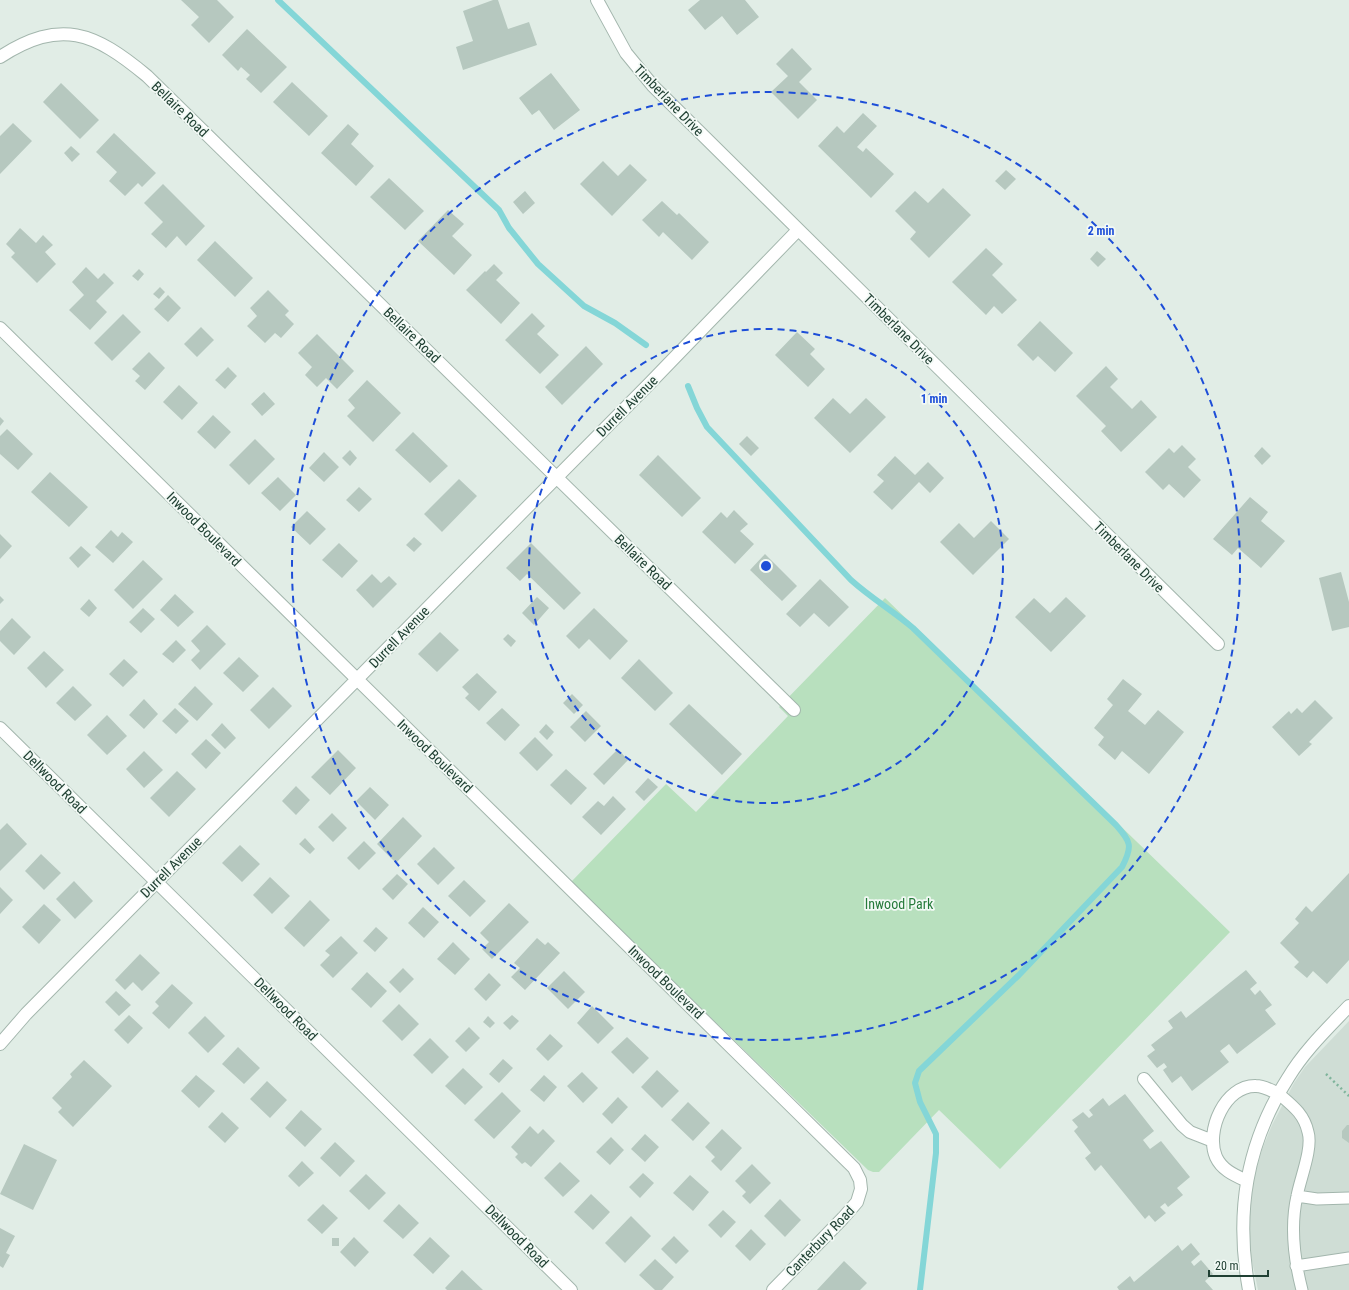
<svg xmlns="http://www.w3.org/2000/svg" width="1349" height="1290" font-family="'Roboto Condensed',sans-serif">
	<rect width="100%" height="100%" fill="#e1ede6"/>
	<path fill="#cfddd5" d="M1349 1021V1290H1258L1251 1256 1249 1216 1254 1178 1261 1152 1272 1125 1294 1083 1305 1067Z"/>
	<path fill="#b8e0be" d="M885 598 1230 932 1000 1169 939 1110 879 1172H873L868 1170 571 882 666 784 696 812 788 716 779 707Z"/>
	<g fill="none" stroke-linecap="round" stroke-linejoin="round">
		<path stroke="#84d6d7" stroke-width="6" d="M278 0 499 210 509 228 538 264 584 306 615 323 646 345
			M688 386 697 408 707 427 851 580C871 598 893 611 913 628L1116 825C1131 842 1133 846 1122 867L1019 975 919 1071 915 1083 920 1102 936 1134V1153L920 1290"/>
	</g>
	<path fill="#b6c8bf" d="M181 0H217L234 17 209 43 191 25 199 17Z
		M493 0H498L508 29 529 22 537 45 463 70 456 47 473 41 463 11Z
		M700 0H745L759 17 737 35 722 16 705 30 688 10Z
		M247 29 287 67 261 93 246 79 250 75 241 67 238 71 222 55Z
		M792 48 812 69 799 82 817 100 798 119 771 92 788 76 776 64Z
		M551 73 580 110 554 130 539 110 532 115 519 98Z
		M292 82 328 116 309 136 273 102Z
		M61 83 99 120 80 139 43 102Z
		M863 113 877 126 857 147 863 152 866 148 894 174 871 198 818 146 837 126 844 133Z
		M13 123 32 141 0 174V136Z
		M348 124 359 134 351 144 374 166 356 186 321 153Z
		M114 133 156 173 142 187 138 183 125 196 109 181 117 172 96 152Z
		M71 146 80 154 72 162 64 153Z
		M603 161 618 176 630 164 647 180 612 216 580 184Z
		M1006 170 1016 179 1005 190 995 181Z
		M389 178 424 211 405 230 370 197Z
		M163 184 205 226 186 246 177 236 166 248 151 234 163 222 144 203Z
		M943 188 971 215 929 258 910 239 916 232 895 211 915 191 928 203Z
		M525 191 535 203 523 214 513 202Z
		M662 201 677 215 679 213 709 242 692 260 663 232 659 237 642 220Z
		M448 210 464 224 452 236 472 255 454 275 418 241Z
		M20 228 36 243 43 235 53 245 45 252 56 264 37 283 11 257 15 253 6 244Z
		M215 241 253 278 235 297 197 260Z
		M986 248 1003 264 992 275 1017 300 1002 314 994 306 986 315 952 282Z
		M1097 251 1106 259 1098 267 1090 259Z
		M494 264 503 273 496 280 520 303 501 324 466 290 485 271 486 272Z
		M86 267 98 279 104 273 114 283 96 301 107 312 90 330 69 310 84 295 72 282Z
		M139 269 144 274 138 281 132 276Z
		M160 287 165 292 159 299 153 294Z
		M268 290 289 311 285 315 294 324 281 338 275 333 265 343 247 326 257 316 250 308Z
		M168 295 181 308 168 322 154 309Z
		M532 313 545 326 537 334 559 355 540 374 505 340Z
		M123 314 141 332 112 361 94 343Z
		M1040 321 1073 353 1055 372 1038 356 1033 361 1017 345Z
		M201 327 214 340 197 357 184 344Z
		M797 332 815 349 810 354 825 369 808 387 775 355Z
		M317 334 354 371 337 389 326 378 317 387 305 375 312 367 298 353Z
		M586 346 603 364 562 405 545 387Z
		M149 352 165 368 145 390 135 381 140 376 132 369Z
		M1106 366 1118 379 1110 387 1132 409 1141 400 1157 417 1121 452 1101 431 1106 426 1076 396Z
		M228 367 237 376 225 389 215 380Z
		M367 380 401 413 373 442 347 416 355 408 348 400Z
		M179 385 198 403 182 420 163 402Z
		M264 392 275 404 262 416 251 404Z
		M833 398 850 414 866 398 886 417 850 453 814 418Z
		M213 415 231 432 215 449 197 432Z
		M0 417 4 421 0 426Z
		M7 429 33 454 18 470 0 454V436Z
		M413 432 448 466 430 483 395 450Z
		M747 436 759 448 751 456 739 444Z
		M255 439 275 459 249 485 229 465Z
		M1182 445 1196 459 1188 467 1201 480 1184 498 1169 484 1163 490 1145 472 1169 448 1174 453Z
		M1262 447 1271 456 1262 465 1254 456Z
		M350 450 357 458 350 466 342 458Z
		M324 452 339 467 324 482 309 468Z
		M658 455 701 498 682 517 639 475Z
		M895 456 915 475 928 462 944 478 930 493 919 482 892 510 873 492 884 481 877 475Z
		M50 472 88 507 69 527 31 492Z
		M278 477 296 495 280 511 261 493Z
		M459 479 477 496 442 532 424 514Z
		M359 487 372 499 359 512 346 500Z
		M1250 497 1268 512 1261 521 1285 541 1261 568 1238 548 1232 555 1213 539Z
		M734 510 748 524 740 531 754 544 735 564 702 532 721 512 727 518Z
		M307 511 326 529 310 545 291 527Z
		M991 521 1009 539 973 575 940 542 959 523 974 538Z
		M111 530 118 537 122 532 133 542 113 563 95 547Z
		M0 534 12 546 0 559Z
		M414 537 422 544 414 552 406 545Z
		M339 543 358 561 342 578 322 560Z
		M531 543 581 593 564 610 527 574 520 581 506 568Z
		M81 546 91 555 78 568 69 558Z
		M765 554 797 586 782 601 750 570Z
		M143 560 163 579 133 609 114 590Z
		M1341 572 1349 602V627L1332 631 1319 578Z
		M372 574 381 583 389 576 397 584 373 608 356 590Z
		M820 579 849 607 829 627 814 613 800 627 786 614Z
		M175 594 194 612 178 627 160 610Z
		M0 596 4 600 0 604Z
		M537 597 549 608 534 625 522 613Z
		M1066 597 1086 616 1051 652 1015 617 1034 598 1050 613Z
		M89 599 97 608 89 617 80 609Z
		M143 608 155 619 141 633 129 622Z
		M594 608 628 641 610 660 589 639 579 649 566 636Z
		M12 618 31 637 14 655 0 641V631Z
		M207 625 226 644 200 670 191 660 200 651 191 641Z
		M440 632 459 650 437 672 418 654Z
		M508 634 516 641 511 647 503 639Z
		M176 640 186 650 173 663 162 654Z
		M44 651 64 670 46 688 27 668Z
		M239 657 259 676 243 692 223 673Z
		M124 659 138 672 123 687 109 674Z
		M639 659 673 693 655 711 621 678Z
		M477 673 497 692 479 711 465 698 469 694 462 687Z
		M1123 679 1142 694 1128 711 1145 725 1158 710 1184 732 1149 774 1122 751 1115 760 1098 745 1104 737 1094 728 1113 705 1107 699Z
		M73 686 92 705 75 721 56 703Z
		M195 686 213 704 197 721 178 704Z
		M273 687 292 706 269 729 250 710Z
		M572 694 583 705 574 714 563 703Z
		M144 699 158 714 144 729 129 715Z
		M1315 700 1333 718 1309 742 1312 744 1299 756 1272 727 1289 711 1291 714 1297 708 1302 713Z
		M689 704 742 754 722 775 669 724Z
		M175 708 189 721 176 734 162 721Z
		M502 708 520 725 505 741 486 723Z
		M586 711 601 726 585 742 570 727Z
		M107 715 127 736 107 755 87 735Z
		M222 723 236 738 225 749 211 735Z
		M546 724 554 732 547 740 539 732Z
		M535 737 553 755 537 771 519 753Z
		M206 739 221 753 206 769 191 754Z
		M618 749 628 760 604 785 593 774Z
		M338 750 356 768 330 795 311 777Z
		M144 751 163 770 144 788 126 769Z
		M566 769 587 788 571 805 550 785Z
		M177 771 196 789 169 817 150 798Z
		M648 778 658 787 644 801 635 792Z
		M296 786 310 800 296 815 282 801Z
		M370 787 389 805 375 820 356 801Z
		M613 796 626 809 601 835 582 817 598 801 604 806Z
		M332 813 347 828 333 842 318 827Z
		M403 817 422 836 396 863 377 844Z
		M7 823 27 844 0 871V830Z
		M305 838 315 849 310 854 299 844Z
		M364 841 376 853 359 870 347 858Z
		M240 845 260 864 242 882 222 863Z
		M434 847 455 868 438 885 417 864Z
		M41 854 61 873 44 890 25 871Z
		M1349 873V960L1327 984 1313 971 1307 978 1294 967 1299 962 1280 943 1299 923 1295 919 1306 906 1312 912Z
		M397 874 408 884 393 900 382 889Z
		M270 877 290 896 272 914 253 895Z
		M464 880 486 901 470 917 448 896Z
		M74 881 93 901 75 919 56 899Z
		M0 887 13 900 0 914Z
		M310 900 330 920 304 947 284 928Z
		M509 903 529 922 492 959 482 949 489 942 480 933Z
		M44 904 61 920 39 944 22 927Z
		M423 907 439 922 424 938 408 923Z
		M376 927 388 938 375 952 363 941Z
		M341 936 358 953 333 978 320 965 330 955 325 951Z
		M537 938 545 945 548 942 560 953 525 990 511 977 520 968 514 963Z
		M453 942 470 959 455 975 437 959Z
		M140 954 160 973 142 991 133 982 125 990 115 980Z
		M403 968 414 979 400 993 389 982Z
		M1246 970 1257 983 1250 989 1255 995 1260 990 1272 1005 1265 1010 1276 1024 1237 1054 1229 1044 1220 1051 1229 1062 1192 1091 1181 1076 1172 1083 1163 1070 1167 1067 1164 1063 1157 1068 1147 1056 1155 1050 1151 1045 1173 1028 1168 1021 1181 1011 1186 1018Z
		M564 971 585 992 568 1009 547 988Z
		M367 972 387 991 371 1008 351 989Z
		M489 973 501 985 486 1001 474 989Z
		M172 984 193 1003 169 1029 152 1013 159 1006 155 1002Z
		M116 991 131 1005 119 1016 105 1002Z
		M399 1004 419 1024 402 1041 382 1021Z
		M592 1006 614 1028 598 1044 577 1023Z
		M129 1015 143 1028 128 1044 114 1030Z
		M512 1015 519 1021 510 1030 503 1023Z
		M205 1016 225 1036 208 1053 188 1033Z
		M488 1016 495 1023 490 1028 483 1022Z
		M469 1027 480 1038 466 1052 455 1041Z
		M550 1034 563 1046 548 1061 536 1049Z
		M627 1037 649 1058 633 1074 611 1052Z
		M430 1038 449 1057 432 1074 413 1055Z
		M238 1047 260 1068 244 1084 222 1064Z
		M503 1059 513 1068 499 1083 489 1074Z
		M84 1060 112 1086 73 1127 58 1112 62 1108 52 1098 72 1077 70 1074Z
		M463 1068 483 1087 465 1105 445 1086Z
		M657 1070 679 1091 662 1108 641 1087Z
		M582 1072 598 1088 583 1103 567 1086Z
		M196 1075 215 1091 199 1108 181 1091Z
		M544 1075 557 1087 544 1102 530 1090Z
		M267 1081 287 1100 270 1118 250 1099Z
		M502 1092 521 1111 494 1139 474 1120Z
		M1125 1094 1154 1131 1143 1140 1150 1149 1161 1141 1190 1177 1177 1188 1183 1195 1168 1207 1165 1203 1160 1207 1166 1213 1155 1222 1149 1215 1145 1219 1101 1165 1095 1171 1085 1158 1091 1153 1074 1131 1078 1127 1072 1120 1083 1112 1089 1118 1093 1115 1089 1110 1103 1098 1109 1106Z
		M618 1097 628 1107 612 1124 602 1114Z
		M688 1102 710 1123 693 1141 671 1120Z
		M301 1110 322 1129 305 1147 285 1128Z
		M222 1112 239 1128 225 1143 208 1127Z
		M1347 1125H1349V1143L1342 1138V1131Z
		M530 1126 538 1134 543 1129 555 1141 531 1167 525 1162 522 1164 515 1157 518 1154 511 1147Z
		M722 1129 742 1148 721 1171 711 1161 715 1157 705 1147Z
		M645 1134 659 1147 645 1162 631 1149Z
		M611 1137 624 1150 610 1165 596 1152Z
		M335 1142 355 1161 340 1177 320 1158Z
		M24 1144 57 1160 33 1210 0 1194Z
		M302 1161 314 1173 299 1187 288 1176Z
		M560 1162 580 1181 563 1197 544 1178Z
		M752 1164 771 1183 750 1204 742 1196 746 1192 735 1181Z
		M643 1173 654 1183 640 1198 629 1187Z
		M366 1174 386 1193 369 1210 349 1191Z
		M690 1175 709 1192 693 1211 673 1193Z
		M591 1194 610 1212 593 1230 574 1212Z
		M780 1199 801 1220 785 1237 764 1216Z
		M323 1204 338 1218 322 1234 307 1220Z
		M399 1204 419 1223 403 1239 383 1221Z
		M723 1210 736 1222 721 1238 708 1225Z
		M631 1216 651 1236 625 1263 605 1243Z
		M0 1228 15 1236 6 1253 10 1255 3 1268 0 1266Z
		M751 1229 766 1244 750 1261 735 1246Z
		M674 1236 689 1251 676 1264 661 1249Z
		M354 1237 369 1252 355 1267 340 1252Z
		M430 1237 450 1256 433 1274 413 1255Z
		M332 1238H339V1246H332Z
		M1191 1243 1200 1254 1191 1262 1194 1266 1201 1260 1213 1274 1205 1281 1213 1290H1119L1117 1287 1130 1276 1134 1282 1178 1245 1182 1251Z
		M655 1259 674 1277 662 1290H655L639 1275Z
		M844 1261 867 1283 860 1290H817Z
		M462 1270 483 1290H447L445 1288Z"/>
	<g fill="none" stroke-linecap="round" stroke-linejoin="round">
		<g stroke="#a3b6ad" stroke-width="13">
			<path id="lane" d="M1279 1094C1293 1106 1304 1114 1308 1132 1313 1148 1300 1179 1297 1196 1290 1227 1294 1259 1302 1290
				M1297 1196 1317 1199 1349 1198
				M1296 1266 1349 1258"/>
		</g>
		<g stroke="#a3b6ad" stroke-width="14">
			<path id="street" d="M597 0 626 53 653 86 1218 644
				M0 57C61 18 94 32 147 76L794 710
				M0 328 854 1168 860 1180 861 1189 857 1202 843 1218 773 1290
				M0 728 571 1290
				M0 1044 26 1014 650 383 798 230
				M1144 1079 1182 1125 1190 1132 1213 1141
				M1247 1181C1234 1175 1222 1170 1216 1157 1205 1131 1225 1085 1256 1086 1264 1086 1272 1091 1279 1094
				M1249 1290C1235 1213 1246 1144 1288 1078 1304 1051 1327 1029 1349 1006"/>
		</g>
		<path stroke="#7fb49c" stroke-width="2.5" stroke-dasharray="2 3" stroke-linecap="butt" d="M1326 1074 1349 1096"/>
		<use href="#lane" stroke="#fff" stroke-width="11"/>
		<use href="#street" stroke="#fff" stroke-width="12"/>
	</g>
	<g fill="none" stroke="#1d4ed8" stroke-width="2" stroke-dasharray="7 5">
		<circle cx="766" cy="566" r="237"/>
		<circle cx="766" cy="566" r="474"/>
	</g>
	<g text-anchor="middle" stroke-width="3.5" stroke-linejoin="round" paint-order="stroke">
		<g font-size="14" fill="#204033" stroke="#f2f9f5">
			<text transform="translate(669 100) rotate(46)" y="5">Timberlane Drive</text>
			<text transform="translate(180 109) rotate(44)" y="5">Bellaire Road</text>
			<text transform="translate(899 329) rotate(45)" y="5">Timberlane Drive</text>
			<text transform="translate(412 335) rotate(44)" y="5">Bellaire Road</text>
			<text transform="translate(627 406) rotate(-45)" y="5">Durrell Avenue</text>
			<text transform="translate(204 529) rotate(45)" y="5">Inwood Boulevard</text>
			<text transform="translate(1129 557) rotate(45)" y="5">Timberlane Drive</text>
			<text transform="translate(643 562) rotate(44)" y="5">Bellaire Road</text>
			<text transform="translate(399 637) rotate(-46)" y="5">Durrell Avenue</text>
			<text transform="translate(435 756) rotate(44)" y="5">Inwood Boulevard</text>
			<text transform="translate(55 782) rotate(45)" y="5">Dellwood Road</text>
			<text transform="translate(171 867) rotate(-45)" y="5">Durrell Avenue</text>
			<text transform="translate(666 982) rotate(44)" y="5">Inwood Boulevard</text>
			<text transform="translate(286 1009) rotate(45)" y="5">Dellwood Road</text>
			<text transform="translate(517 1236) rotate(45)" y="5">Dellwood Road</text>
			<text transform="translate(820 1241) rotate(-46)" y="5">Canterbury Road</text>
		</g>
		<g font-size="14" fill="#267b3b" stroke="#f2f9f5">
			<text x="899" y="909">Inwood Park</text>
		</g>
	</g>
	<circle cx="766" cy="566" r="6" fill="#1d4ed8" stroke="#f2f9f5" stroke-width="2"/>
	<g font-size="12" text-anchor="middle" font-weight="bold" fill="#1d4ed8" stroke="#f2f9f5" stroke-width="3.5" stroke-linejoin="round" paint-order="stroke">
		<text x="1101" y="235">2 min</text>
		<text x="934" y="403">1 min</text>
	</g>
	<path d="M1209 1270v6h59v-6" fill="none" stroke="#204033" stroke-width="2"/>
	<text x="1215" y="1270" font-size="12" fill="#204033" stroke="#f2f9f5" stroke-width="3" paint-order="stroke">20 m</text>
</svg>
